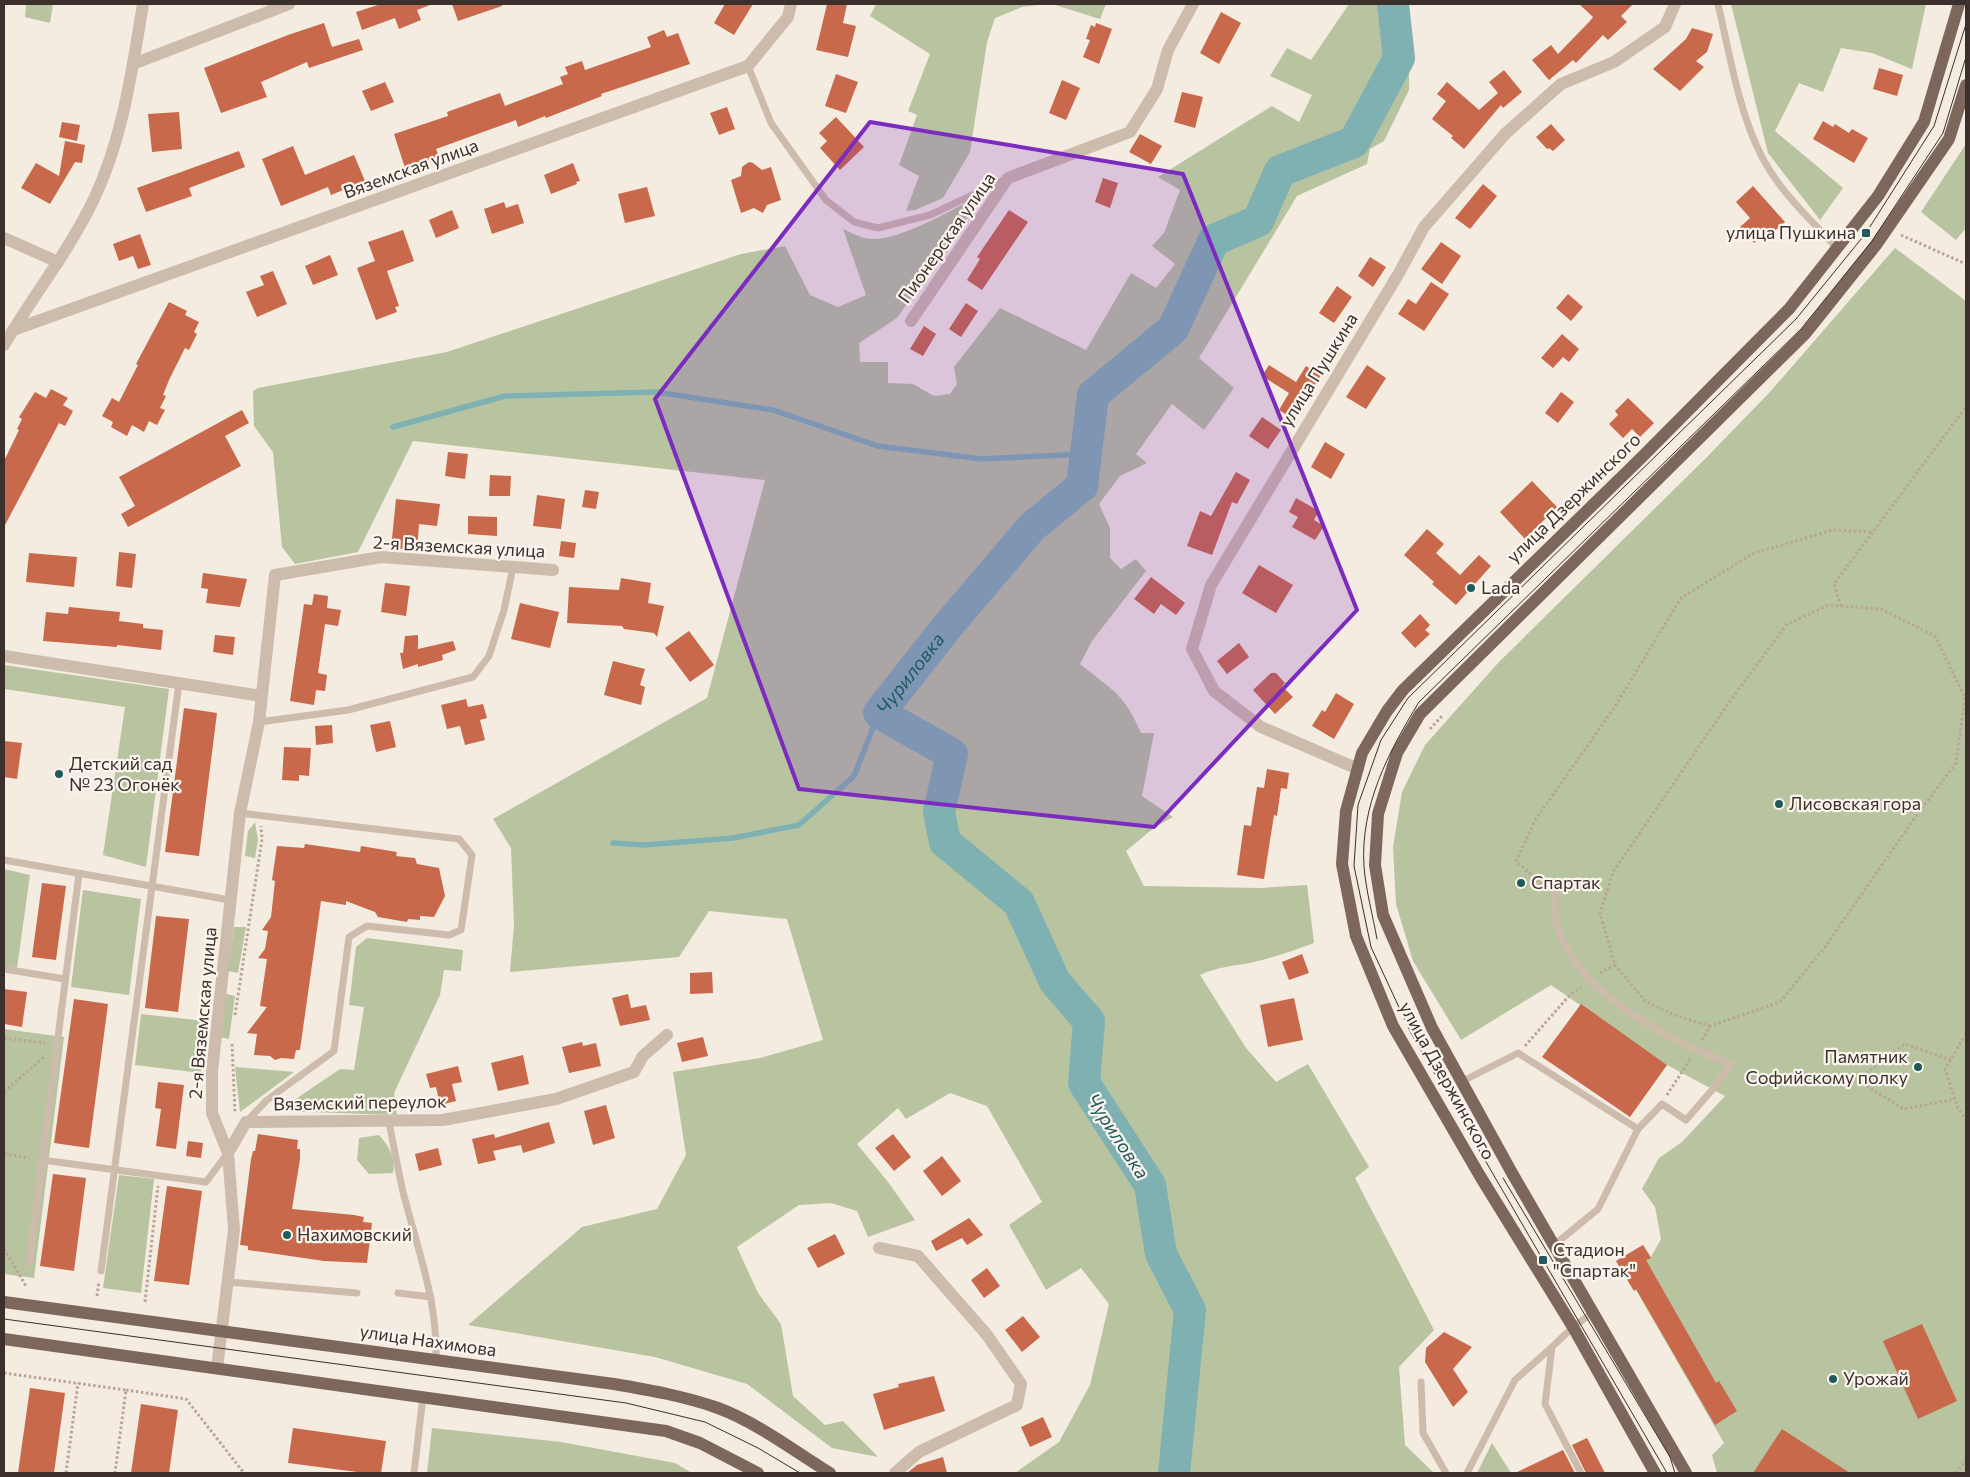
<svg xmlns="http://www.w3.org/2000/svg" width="1970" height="1477" font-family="Commissioner,sans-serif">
	<rect width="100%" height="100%" fill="#f4ebe1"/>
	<path fill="#b8c4a0" d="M26 4H53L50 23 25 17Z
		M876 4H1045L1022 7 995 18 987 42 970 152 943 198 915 210 906 211 919 176 899 165 917 115 908 111 930 54 870 16Z
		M1052 4H1106L1100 19Z
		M1349 4H1409L1400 18 1409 44V90L1384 141 1370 149 1367 164 1297 196 1199 358 1234 388 1204 430 1172 404 1136 454 1147 463 1120 476 1099 504 1110 528V558L1121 569 1136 559 1146 571 1092 641 1080 664C1112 690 1124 693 1141 733H1154L1142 796 1173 817 1155 827 1126 851 1144 886 1260 888 1307 885 1314 943C1292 951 1272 958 1250 963 1232 966 1217 967 1200 975L1246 1048 1276 1082 1308 1064 1369 1167 1355 1178 1434 1330 1399 1367 1405 1445 1434 1473H1015L1059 1442 1090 1385 1109 1304 1081 1268 1046 1290 1009 1225 1042 1202 987 1106 950 1093 906 1119 898 1108 857 1144 888 1182 915 1220 868 1237 857 1211 831 1203 799 1205 737 1247 758 1293 781 1324 793 1396 825 1425 843 1421 878 1457 832 1448 747 1384 655 1357 468 1325 582 1227 657 1209 686 1155 673 1072 760 1058 823 1040 787 919 709 911 679 957 510 972 514 925 511 848 493 819 707 698 765 480 413 441 358 552 295 564 282 547 273 452 254 426 253 391 258 388 447 352 741 254 785 246 810 295 838 307 866 295 843 229C852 233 863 239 872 239 901 240 951 210 977 197L980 199 897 318 859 343 860 362H888V383L913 384 934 396 950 394 957 384 954 367 1000 308 1086 350 1131 273 1156 288 1175 264 1152 246 1164 233 1180 190 1158 177 1272 106 1299 122 1312 95 1270 76 1287 48 1311 60Z
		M1731 4H1926L1912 69 1872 53 1841 48 1823 92 1799 83 1775 131 1843 188 1820 220 1768 153Z
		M1966 144V228L1956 240 1921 212Z
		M1895 248 1966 301V1473H1717L1712 1455 1724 1443 1636 1290 1634 1291 1616 1261 1643 1245 1651 1257 1661 1239 1655 1207 1642 1189 1659 1158 1682 1142 1725 1096 1667 1065 1551 985 1461 1040 1413 961 1396 904 1393 847 1402 792 1425 745 1498 663 1707 457 1769 393Z
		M4 665 169 689 146 867 103 855 125 707 4 689Z
		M255 822 258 840 255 858 245 856 248 831Z
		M4 869 30 875 17 968 4 966Z
		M83 890 141 899 129 995 71 987Z
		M234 927H246L238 973 228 971Z
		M367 938 463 950 461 971 444 970 440 995 394 1093 397 1115 278 1111 340 1069 354 1070 364 1007 349 1005 356 947Z
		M223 993 235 996 229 1039 219 1037Z
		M141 1014 205 1021 201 1073 135 1065Z
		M4 1029 64 1037 34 1278 4 1274Z
		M235 1067 294 1072 240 1112Z
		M379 1135C389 1146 396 1158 393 1173L369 1174 357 1160 359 1138Z
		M119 1175 154 1179 141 1293 103 1288Z
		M432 1428 561 1442 675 1463 692 1473H427Z
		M1492 1443 1511 1473H1477Z"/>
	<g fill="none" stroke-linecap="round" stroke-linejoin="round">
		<path stroke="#7fb0b2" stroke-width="5.5" d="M393 427 505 396 656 392 773 410 878 446 982 459 1086 454
			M613 843 644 845 733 838 799 825 854 776 879 713"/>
		<path stroke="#7fb0b2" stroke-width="32" id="s1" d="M1174 1473 1190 1310 1161 1254 1150 1185 1084 1083 1089 1021 1055 982 1019 903 945 842 939 812 952 754 879 713 946 628 1032 527 1082 486 1093 395 1173 329 1214 240 1258 221 1280 171 1354 142 1399 58 1393 4"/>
	</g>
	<path fill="#c8694b" d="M381 4H430V5L417 10 421 20 399 29 395 18 362 30 356 12Z
		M452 4H501L502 6 458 21Z
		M725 4H753L734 35 714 23Z
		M827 4H847L843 23 856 26 848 57 816 50Z
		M1579 4H1633L1621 16 1627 22 1608 40 1603 35 1576 63 1573 60 1549 80 1532 60 1551 45 1558 54 1590 21 1593 17Z
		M1221 12 1241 23 1219 64 1200 53Z
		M324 23 332 47 359 39 363 50 309 68 307 62 261 82 267 97 221 113 204 68 288 35Z
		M1096 23 1112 29 1099 64 1083 57 1090 40 1086 39 1091 25 1095 27Z
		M1692 28 1713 34 1707 52 1696 61 1704 67 1680 91 1653 69 1686 39Z
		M664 30 667 37 678 33 690 64 601 94 602 96 546 118 545 116 518 127 516 120 436 149 439 157 405 168 394 134 448 116 447 112 500 93 505 106 563 84 560 77 568 74 565 67 582 61 585 70 651 47 647 37Z
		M1879 68 1903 75 1897 96 1873 89Z
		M1504 70 1522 92 1503 108 1501 105 1464 149 1451 138 1453 136 1432 119 1446 101 1437 94 1447 82 1479 110 1498 93 1489 82Z
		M836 74 858 82 846 113 825 106Z
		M1062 80 1080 88 1066 120 1049 113Z
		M385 82 394 102 371 111 362 91Z
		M1182 92 1203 97 1195 128 1174 122Z
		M727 107 735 129 719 135 710 113Z
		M179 112 182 149 152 152 148 114Z
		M836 117 864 147 840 170 820 148 827 141 819 133Z
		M1823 121 1833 127 1835 124 1849 133 1852 129 1868 138 1854 163 1813 139Z
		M62 122 80 125 77 141 59 137Z
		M1551 124 1565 140 1553 151 1549 148 1547 149 1536 137Z
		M1140 134 1162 146 1151 164 1129 152Z
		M65 141 85 145 82 163 75 162 50 204 21 188 36 163 59 176Z
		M293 146 305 175 354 155 365 181 331 195 328 187 281 206 262 159Z
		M239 151 245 167 189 188 192 196 146 212 137 188Z
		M749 162 753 163 762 170 771 167 781 200 767 205 763 213 754 208 741 213 731 180 741 176 742 167Z
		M573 163 580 181 576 182 577 184 551 194 544 175Z
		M1103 178 1118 183 1110 208 1095 202Z
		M1483 184 1497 196 1470 229 1455 218Z
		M1753 186 1785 222 1772 233 1769 229 1754 243 1740 227 1750 218 1736 202Z
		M647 187 655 216 625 223 618 194Z
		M504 202 506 208 518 204 524 223 492 234 484 209Z
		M452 210 459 228 436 238 429 220Z
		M1009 210 1028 222 982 290 967 280 980 259 977 257Z
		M403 230 414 261 387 271 399 306 395 307 397 312 376 320 357 268 375 261 368 242Z
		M140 234 151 265 138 269 133 256 119 261 113 244Z
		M1441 242 1461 256 1442 284 1421 269Z
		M330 255 338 275 313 285 305 266Z
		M1370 257 1386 267 1373 287 1358 276Z
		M273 271 287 304 257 317 246 292 264 285 260 276Z
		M1431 282 1449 294 1424 331 1398 314 1408 299 1416 304Z
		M1337 286 1352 297 1334 323 1319 313Z
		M1568 294 1583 307 1571 321 1556 308Z
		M169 302 187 311 185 315 199 322 194 332 197 334 189 350 185 348 169 380 163 395 166 396 160 408 165 410 157 425 149 421 144 432 132 425 127 436 111 427 113 422 102 416 112 398 119 402 138 365 136 364Z
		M966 303 978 311 961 337 949 329Z
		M924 326 936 334 923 356 910 349Z
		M1562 334 1579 349 1569 362 1563 357 1553 368 1541 358Z
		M1269 365 1296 382 1306 366 1321 375 1293 419 1279 410 1289 393 1262 376Z
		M1367 365 1386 378 1366 409 1346 397Z
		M51 389 68 398 63 405 73 411 65 426 59 423 4 527V461L19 430 17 429 22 419 19 417 35 392 46 398Z
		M1561 392 1574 402 1558 423 1545 413Z
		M1628 398 1654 423 1640 437 1632 429 1623 438 1609 424 1618 415 1615 411Z
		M242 410 249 423 225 436 241 466 128 527 121 514 135 506 119 477Z
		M1262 417 1281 430 1268 449 1249 436Z
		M1325 442 1345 454 1331 479 1311 467Z
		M448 452 468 454 465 479 445 476Z
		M1236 472 1250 480 1237 504 1232 502 1212 555 1187 546 1200 511 1211 516Z
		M490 475 511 476 510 496H489Z
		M1532 481 1557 507 1525 539 1500 512Z
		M585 490 599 492 596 509 582 507Z
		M537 495 565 499 561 529 533 526Z
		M1296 498 1319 511 1314 520 1324 526 1315 540 1292 527 1298 517 1289 512Z
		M396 499 440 504 437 526 419 524 417 550 391 548Z
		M468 516 497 517V536L468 534Z
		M1427 529 1444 544 1436 553 1460 575 1479 555 1491 566 1456 605 1432 584 1434 582 1404 555Z
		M561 541 576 543 574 558 559 556Z
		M119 552 136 554 132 588 116 586Z
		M29 553 77 557 74 587 26 582Z
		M1259 565 1293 585 1276 613 1242 593Z
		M203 573 247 579 240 607 206 603 208 589 201 588Z
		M1151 577 1185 603 1176 615 1161 604 1154 614 1134 599Z
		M621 578 651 583 648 603 664 606 657 637 654 633 624 629 622 626 567 623 569 587 619 590Z
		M385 583 410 586 406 616 381 612Z
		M314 594 328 596 327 608 341 610 338 626 325 624 318 673 327 675 325 691 316 690 314 705 290 701 304 604 312 605Z
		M520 603 559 612 550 648 511 639Z
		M69 607 120 612 119 621 143 624V628L163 630 161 650 117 645V647L43 641 46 612 68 614Z
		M1420 614 1430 625 1425 630 1430 634 1415 648 1401 633Z
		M689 631 714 665 690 682 665 648Z
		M215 635 235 637 233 655 213 652Z
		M418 635V649L453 641 456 650 442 655 443 660 418 667V664L403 669 400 653H403L405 636Z
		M1239 643 1249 657 1227 674 1217 661Z
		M613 661 645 669 640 685 645 687 641 705 604 695Z
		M1271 673H1276L1285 683 1282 686 1293 697 1275 714 1253 690Z
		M1336 693 1354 704 1334 739 1312 726 1322 710 1325 712Z
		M466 699 468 707 483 704 487 718 480 720 485 740 465 745 460 726 447 729 441 705Z
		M184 708 217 713 199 856 165 852Z
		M390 721 396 747 376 752 370 725Z
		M332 725 333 743 316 745 315 726Z
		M4 741 22 743 17 779 4 777Z
		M284 747 311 748 309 776 299 775V781L282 780Z
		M1267 769 1289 773 1287 789 1281 788 1277 816 1274 815 1264 879 1237 875 1244 825 1251 826 1257 787 1264 788Z
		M305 844 360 852 361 846 397 852 396 856 415 858 417 864 439 868 445 896 434 917 420 916V920L408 919 407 922 378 917 375 912 346 901V905L321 901 300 1050H296L294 1059 281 1058 275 1060 270 1056 254 1055 257 1034 247 1033 267 1007 260 1006 267 959 258 958 265 949 268 931 262 930 271 917 275 881 272 880 277 846 304 848Z
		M42 883 66 886 56 960 32 957Z
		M156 916 189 919 178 1012 145 1008Z
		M1302 954 1309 973 1289 980 1282 962Z
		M712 972 713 993 690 994V973Z
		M4 989 27 992 22 1027 4 1024Z
		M628 994 631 1008 646 1005 650 1020 620 1026 612 998Z
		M1294 998 1303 1040 1268 1047 1260 1005Z
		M74 999 108 1004 89 1148 54 1143Z
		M1581 1004 1667 1065 1630 1117 1542 1057Z
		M703 1037 708 1056 682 1062 677 1043Z
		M582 1042 583 1046 596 1043 601 1066 569 1073 562 1047Z
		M523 1055 529 1084 498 1091 491 1063Z
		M458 1066 462 1082 452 1084 456 1101 440 1105 436 1087 430 1088 426 1074Z
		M158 1082 184 1085 176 1149 156 1146 161 1109 155 1108Z
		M606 1105 615 1138 593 1145 584 1111Z
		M549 1122 555 1143 523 1153 521 1145 493 1151 496 1160 478 1164 472 1139 494 1134 495 1138Z
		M258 1134 298 1140 297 1149H300V1159L292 1209 354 1215 364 1217 363 1222 372 1223 367 1263 324 1261 248 1250V1246L240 1245 251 1159 253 1151H255Z
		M893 1134 911 1157 894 1171 875 1148Z
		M188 1141 203 1143 201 1158 186 1156Z
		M438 1148 442 1165 419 1171 415 1154Z
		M942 1156 961 1181 942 1196 923 1171Z
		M53 1174 86 1178 74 1271 40 1266Z
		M167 1186 202 1191 189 1285 154 1281Z
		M969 1218 983 1235 967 1245 962 1238 936 1251 931 1241Z
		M835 1234 845 1254 818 1268 807 1248Z
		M1643 1245 1651 1258 1646 1260 1716 1383 1719 1381 1737 1411 1715 1425 1636 1289 1634 1291 1616 1261Z
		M987 1268 1000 1286 984 1298 971 1280Z
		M1023 1316 1040 1337 1022 1352 1005 1330Z
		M1922 1324 1957 1401 1918 1419 1883 1341Z
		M1444 1332 1472 1347 1453 1369 1468 1392 1453 1407 1425 1362 1426 1348Z
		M934 1376 945 1411 884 1430 873 1394 899 1387 898 1384Z
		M30 1388 65 1393 54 1473H18Z
		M141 1404 178 1410 169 1473H131Z
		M1043 1417 1052 1437 1030 1447 1021 1427Z
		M293 1428 386 1441 381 1473H365L288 1463Z
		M1782 1429 1850 1473H1753Z
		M1587 1438 1605 1473H1586L1572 1445Z
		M1563 1450 1575 1473H1515Z
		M943 1457 947 1473H907L917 1465Z"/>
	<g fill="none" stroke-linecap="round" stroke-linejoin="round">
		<path stroke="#b9a596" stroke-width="3" stroke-dasharray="2.5 2.5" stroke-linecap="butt" d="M1901 235 1966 264
			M1841 606 1834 584 1966 407
			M1430 729 1443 715
			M1546 888 1516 861 1536 819 1614 708 1681 598 1754 553 1833 530 1872 532
			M1600 973 1615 965
			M235 1015 262 839 261 826
			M1966 1034 1945 1069 1958 1109 1966 1119
			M4 1038 45 1043
			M1702 1040 1710 1026 1780 1002 1825 947 1911 823 1956 763 1965 698 1935 636 1881 609 1829 605 1787 624 1728 704 1613 872 1600 913 1615 965 1645 1001 1674 1015 1710 1026
			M232 1044 235 1112
			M1525 1046 1569 996 1581 987
			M1951 1060 1905 1044 1857 1080 1904 1109 1955 1099
			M4 1092 44 1057
			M1667 1095 1691 1058
			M4 1154 30 1158
			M4 1249 26 1286
			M97 1296 99 1281
			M145 1302 158 1186
			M4 1373 126 1390 115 1473
			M126 1390 186 1399 244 1473
			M66 1473 78 1383
			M1956 1473 1966 1460"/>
		<path stroke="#cdbbac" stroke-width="7" d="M1718 4C1730 55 1738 110 1762 157 1780 192 1811 220 1837 248
			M748 66 771 123 826 200 854 222 878 228 930 215 1004 180
			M259 722 348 710 473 677 489 656 504 610 513 567
			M240 813 459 839 472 855 461 930 449 935 367 926 349 937 334 1051 267 1100 246 1122
			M4 860 230 900
			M1555 895C1555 904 1554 916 1557 925 1574 992 1671 1041 1731 1064L1712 1090 1686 1120 1662 1104 1638 1129
			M4 969 65 979
			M1461 1082 1518 1053 1638 1129 1598 1209 1553 1246
			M389 1121C393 1145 398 1168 403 1192 417 1247 438 1302 436 1360
			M42 1160 206 1182 227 1154
			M29 1263 79 874
			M101 1271 179 683
			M228 1282 357 1293
			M398 1293 431 1297
			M1421 1382 1423 1433 1446 1473
			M414 1473 423 1396
			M1467 1473 1515 1380 1552 1347
			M1581 1473 1545 1404 1552 1347 1573 1327 1592 1313"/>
		<path stroke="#cdbbac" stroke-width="12" d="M133 64 289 4
			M4 238 58 262
			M911 321 1008 178 1130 132 1157 89 1168 50 1193 4
			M13 330 748 66 788 17 791 4
			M4 656 262 696
			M1358 769 1261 727 1214 691 1192 649 1211 585 1399 273 1424 227 1505 134 1561 84 1614 62 1665 27 1675 4
			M228 1153 246 1122 443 1120 556 1099 634 1072 643 1056 667 1035
			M879 1248 918 1256 987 1335 1021 1384 1017 1405 919 1452 895 1473
			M217 1368 234 1230 228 1153 212 1113V1072L240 813 259 722 275 575 381 557 553 570"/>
		<path stroke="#cdbbac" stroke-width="12" d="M4 345C33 296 69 251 94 199 123 138 132 70 143 4"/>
		<path stroke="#7d675c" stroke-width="12" d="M4 1302 614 1384C649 1390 684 1396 718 1408 758 1423 794 1451 830 1473
			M4 1339 666 1431 700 1443 758 1473
			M1655 1473 1573 1327 1480 1176 1393 1026 1356 936 1342 864 1346 811 1362 753 1387 711 1403 690 1640 459 1789 309 1878 196 1924 122 1959 4
			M1686 1473 1512 1173 1432 1028 1383 915 1375 865 1378 814 1397 753 1420 714 1805 334 1876 245 1949 139 1966 85"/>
		<path stroke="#3b302b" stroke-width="1" d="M1377 939C1373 916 1366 891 1364 867 1360 806 1388 753 1419 702L1801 329 1872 241 1943 133 1966 57
			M1503 1178 1670 1457 1675 1473
			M4 1319 626 1403 705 1422 758 1448 800 1473
			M1667 1473 1411 1033 1371 947 1354 866 1358 805 1381 740 1408 698 1796 319 1866 233 1934 126 1966 24"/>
	</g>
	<path fill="#7b2cbf" fill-opacity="0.2" stroke="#7b2cbf" stroke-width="4" stroke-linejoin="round" d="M870 122 1183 174 1357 610 1154 827 799 789 655 399Z"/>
	<g fill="#1f5a5e" stroke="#fbf5ee" stroke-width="2">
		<rect x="1861" y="228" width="10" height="10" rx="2.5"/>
		<circle cx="1471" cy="588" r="5"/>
		<circle cx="59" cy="774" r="5"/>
		<circle cx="1779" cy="804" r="5"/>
		<circle cx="1521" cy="883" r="5"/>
		<circle cx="1918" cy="1067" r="5"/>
		<circle cx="287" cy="1235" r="5"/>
		<rect x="1538" y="1255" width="10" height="10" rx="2.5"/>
		<circle cx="1833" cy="1379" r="5"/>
	</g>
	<g text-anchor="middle" stroke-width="4.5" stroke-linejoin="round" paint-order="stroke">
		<g font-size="18" fill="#3b302b" stroke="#fbf5ee">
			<text transform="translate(411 169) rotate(-20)" y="6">Вяземская улица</text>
			<text transform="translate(947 238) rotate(-55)" y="6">Пионерская улица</text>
			<text transform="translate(1319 370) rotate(-58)" y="6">улица Пушкина</text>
			<text transform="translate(1574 498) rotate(-44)" y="6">улица Дзержинского</text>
			<text transform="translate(459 547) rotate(3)" y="6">2-я Вяземская улица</text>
			<text transform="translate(203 1013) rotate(-85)" y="6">2-я Вяземская улица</text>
			<text transform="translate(1447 1081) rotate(61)" y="6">улица Дзержинского</text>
			<text transform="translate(360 1103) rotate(-1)" y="6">Вяземский переулок</text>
			<text transform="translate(428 1341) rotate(8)" y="6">улица Нахимова</text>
		</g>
		<g font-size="18" fill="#3b302b" stroke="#fbf5ee" text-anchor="start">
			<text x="1856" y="239" text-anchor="end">улица Пушкина</text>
			<text x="1481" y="594">Lada</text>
			<text x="69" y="770">Детский сад<tspan x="69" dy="21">№ 23 Огонёк</tspan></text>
			<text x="1789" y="810">Лисовская гора</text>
			<text x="1531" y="889">Спартак</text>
			<text x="1908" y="1063" text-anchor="end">Памятник<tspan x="1908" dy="21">Софийскому полку</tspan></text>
			<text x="297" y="1241">Нахимовский</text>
			<text x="1553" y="1256">Стадион<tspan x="1553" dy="21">"Спартак"</tspan></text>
			<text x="1843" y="1385">Урожай</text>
		</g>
		<g font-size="19" font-style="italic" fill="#1f5a5e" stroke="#fbf5ee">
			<text dy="7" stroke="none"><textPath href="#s1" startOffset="939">Чуриловка</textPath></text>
			<text transform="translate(1118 1136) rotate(57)" y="7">Чуриловка</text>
		</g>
	</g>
	<rect width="1970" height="1477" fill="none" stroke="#3b302b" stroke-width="10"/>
</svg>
